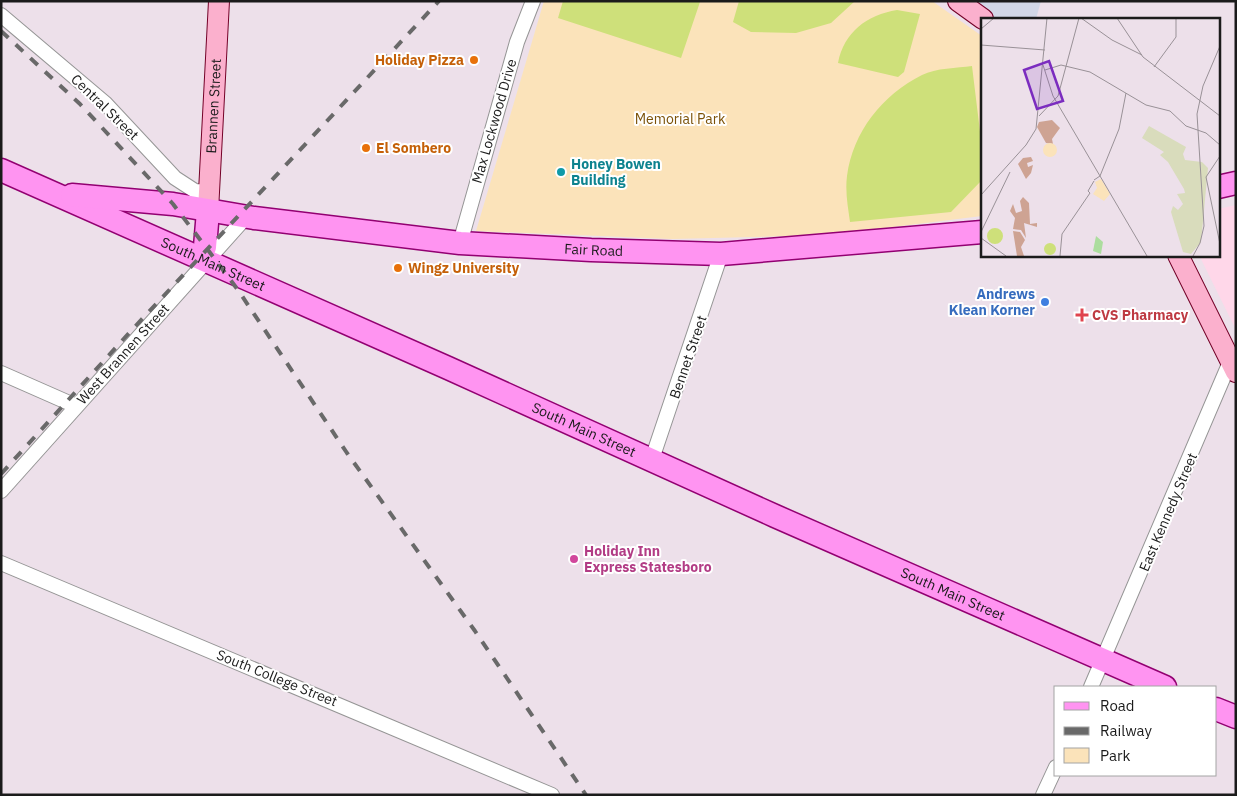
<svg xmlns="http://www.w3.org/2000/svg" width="1237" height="796" font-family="'IBM Plex Sans',sans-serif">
	<rect width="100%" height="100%" fill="#ede0ea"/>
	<path fill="#d2d7e7" d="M958 1H1041L1036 19H983Z"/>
	<path fill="#ffd7e9" d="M1236 205V330L1199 255H1218V209Z"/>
	<path fill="#fbe3ba" d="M544 1H932L982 36V216L828 235 672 239 476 231Z"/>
	<path fill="#cee07a" d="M563 1H698L700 2 681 58 558 18Z
		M739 1H855L831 23 796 33 751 32 733 22Z
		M897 10 920 14 904 72 898 77 838 63C844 32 867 15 897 10Z
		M972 66 982 148V180L951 212 850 222C848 207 845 192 847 176 853 132 882 95 922 75 936 68 957 68 972 66Z"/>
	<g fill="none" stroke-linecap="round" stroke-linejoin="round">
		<g stroke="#959595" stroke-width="16">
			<path id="street" d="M1 15 105 103 175 178 195 191 209 192
				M460 243 517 42 533 1
				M1 373 76 406
				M652 459 721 254
				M1 491 246 217
				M1 563 552 795
				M1091 687 1230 362
				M1043 795 1056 767"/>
		</g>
		<g stroke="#730127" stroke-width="22">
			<g id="secondary">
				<path d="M958 1 983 19"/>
				<path id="s1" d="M208 211 219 1"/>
				<path d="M1178 255 1236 372"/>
			</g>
		</g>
		<g stroke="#920071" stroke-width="25">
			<g id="primary">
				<path id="s2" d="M1 170 448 368 775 516 1165 687"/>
				<path d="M1218 187 1236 183"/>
				<path id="s3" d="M72 195 173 204 254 218 460 243 591 250 721 254 982 232"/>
				<path d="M201 258 205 247 208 211"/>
				<path d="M1216 709 1236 717"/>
			</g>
		</g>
		<use href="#street" stroke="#fff" stroke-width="14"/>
		<use href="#secondary" stroke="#fbb0cd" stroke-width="20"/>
		<use href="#primary" stroke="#ff94f1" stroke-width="22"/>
		<path stroke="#696969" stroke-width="4" stroke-dasharray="10 10" stroke-linecap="butt" d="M1 31 80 104 173 204 208 250 238 290 347 453 475 631 586 795
			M1 474 130 332 439 1"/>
	</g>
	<g fill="#e8710a" stroke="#fff" stroke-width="2">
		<circle cx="474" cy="60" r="5"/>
		<circle cx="366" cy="148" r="5"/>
		<circle cx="398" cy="268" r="5"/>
	</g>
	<circle fill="#0f9aa8" stroke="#fff" stroke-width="2" cx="561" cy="172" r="5"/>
	<circle fill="#3f7fe0" stroke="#fff" stroke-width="2" cx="1045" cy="302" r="5"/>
	<path fill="#e0444e" stroke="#fff" stroke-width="2" d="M1079.5 307.5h5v5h5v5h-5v5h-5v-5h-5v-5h5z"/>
	<circle fill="#d1479c" stroke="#fff" stroke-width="2" cx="574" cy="559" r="5"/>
	<g text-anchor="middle" stroke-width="4" stroke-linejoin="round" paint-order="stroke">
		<g font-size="14" font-weight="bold" fill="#c56008" stroke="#fff" text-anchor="start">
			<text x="464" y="65" text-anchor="end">Holiday Pizza</text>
			<text x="376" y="153">El Sombero</text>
			<text x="408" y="273">Wingz University</text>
		</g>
		<g font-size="14" fill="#1b1b1b" stroke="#fff">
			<text dy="5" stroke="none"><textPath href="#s1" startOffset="105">Brannen Street</textPath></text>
			<text transform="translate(105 107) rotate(44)" y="5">Central Street</text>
			<text transform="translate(494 121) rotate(-74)" y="5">Max Lockwood Drive</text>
			<text dy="5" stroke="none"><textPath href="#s3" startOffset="525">Fair Road</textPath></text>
			<text dy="5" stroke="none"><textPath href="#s2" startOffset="232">South Main Street</textPath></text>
			<text transform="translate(123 354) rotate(-48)" y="5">West Brannen Street</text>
			<text transform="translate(688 357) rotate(-71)" y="5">Bennet Street</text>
			<text dy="5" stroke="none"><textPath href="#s2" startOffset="638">South Main Street</textPath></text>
			<text transform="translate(1168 512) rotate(-67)" y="5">East Kennedy Street</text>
			<text dy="5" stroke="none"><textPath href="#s2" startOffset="1042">South Main Street</textPath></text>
			<text transform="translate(277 678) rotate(22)" y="5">South College Street</text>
		</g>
		<g font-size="14" fill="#7b5208" stroke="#fff">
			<text x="680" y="124">Memorial Park</text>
		</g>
		<g font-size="14" font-weight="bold" fill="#0d838f" stroke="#fff" text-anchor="start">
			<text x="571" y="169">Honey Bowen<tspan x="571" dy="16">Building</tspan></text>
		</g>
		<g font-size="14" font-weight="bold" fill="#366cbe" stroke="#fff" text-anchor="end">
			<text x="1035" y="299">Andrews<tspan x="1035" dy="16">Klean Korner</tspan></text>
		</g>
		<g font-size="14" font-weight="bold" fill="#be3a42" stroke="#fff" text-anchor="start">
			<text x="1092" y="320">CVS Pharmacy</text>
		</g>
		<g font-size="14" font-weight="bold" fill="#b23c85" stroke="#fff" text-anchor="start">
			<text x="584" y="556">Holiday Inn<tspan x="584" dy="16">Express Statesboro</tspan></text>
		</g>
	</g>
	<g transform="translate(981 18)">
		<rect width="239" height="239" fill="#ede0ea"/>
		<path d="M71 102 79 110 71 121 72 126 65 125 56 109 58 104ZM50 139 52 143 46 145 47 149 52 147 50 155 45 161 37 146 42 140ZM42 179 48 185 49 206 56 205V209L43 205 45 220 40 212 32 211 34 200 29 193 32 186 35 195 41 193 39 183ZM32 213 39 214 44 222 40 229 43 238H36Z" fill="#cea393"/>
		<path d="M168 108 205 129 202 136 204 142 221 144 227 150 220 224 210 236 202 234 190 194 192 188 197 192 202 186 196 176 204 175 203 171 187 144 179 137 183 134 161 120Z" fill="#d9dcbc"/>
		<path d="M62 132a7 7 0 1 1 14 0a7 7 0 1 1-14 0ZM120 161 129 176 123 183 112 176 116 170 114 164Z" fill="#fbe3ba"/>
		<path d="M6 218a8 8 0 1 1 16 0a8 8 0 1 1-16 0ZM63 231a6 6 0 1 1 12 0a6 6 0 1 1-12 0Z" fill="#cee07a"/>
		<path d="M115 218 122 224 120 236 112 233Z" fill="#acdd9e"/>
		<path fill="none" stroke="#999197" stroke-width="1" d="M100 0 131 22 161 37M136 0 162 39 239 98M0 11 13 0M0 27 64 32M62 47 72 78 166 238M173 49 195 19V0M64 52 80 47 109 54 165 87 189 93 205 108 225 115 239 127M58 98 77 78 98 0M239 138 225 159 239 226M113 162 119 158 138 111 145 75M0 177 45 127 55 111 66 0M0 214 29 154M0 220 25 238M79 238 81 216 109 175 107 173 113 163M212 238 219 225 223 208 216 96 222 68 239 28"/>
		<path fill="#7b2cbf" fill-opacity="0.15" stroke="#7b2cbf" stroke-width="2.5" d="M68 43 82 83 56 91 43 52Z"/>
		<rect width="239" height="239" fill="none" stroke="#1b1b1b" stroke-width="2.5"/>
	</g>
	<rect width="1237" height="796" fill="none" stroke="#1b1b1b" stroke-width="5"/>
	<rect x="1054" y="686" width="162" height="90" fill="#ffffff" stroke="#a4a4a4"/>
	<rect x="1064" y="702" width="25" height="8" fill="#ff94f1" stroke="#a4a4a4"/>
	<text x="1100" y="711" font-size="15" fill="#1b1b1b">Road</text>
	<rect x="1064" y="727" width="25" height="8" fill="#696969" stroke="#a4a4a4"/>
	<text x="1100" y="736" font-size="15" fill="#1b1b1b">Railway</text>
	<rect x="1064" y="748" width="25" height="15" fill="#fbe3ba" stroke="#a4a4a4"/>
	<text x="1100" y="761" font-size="15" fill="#1b1b1b">Park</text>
</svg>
